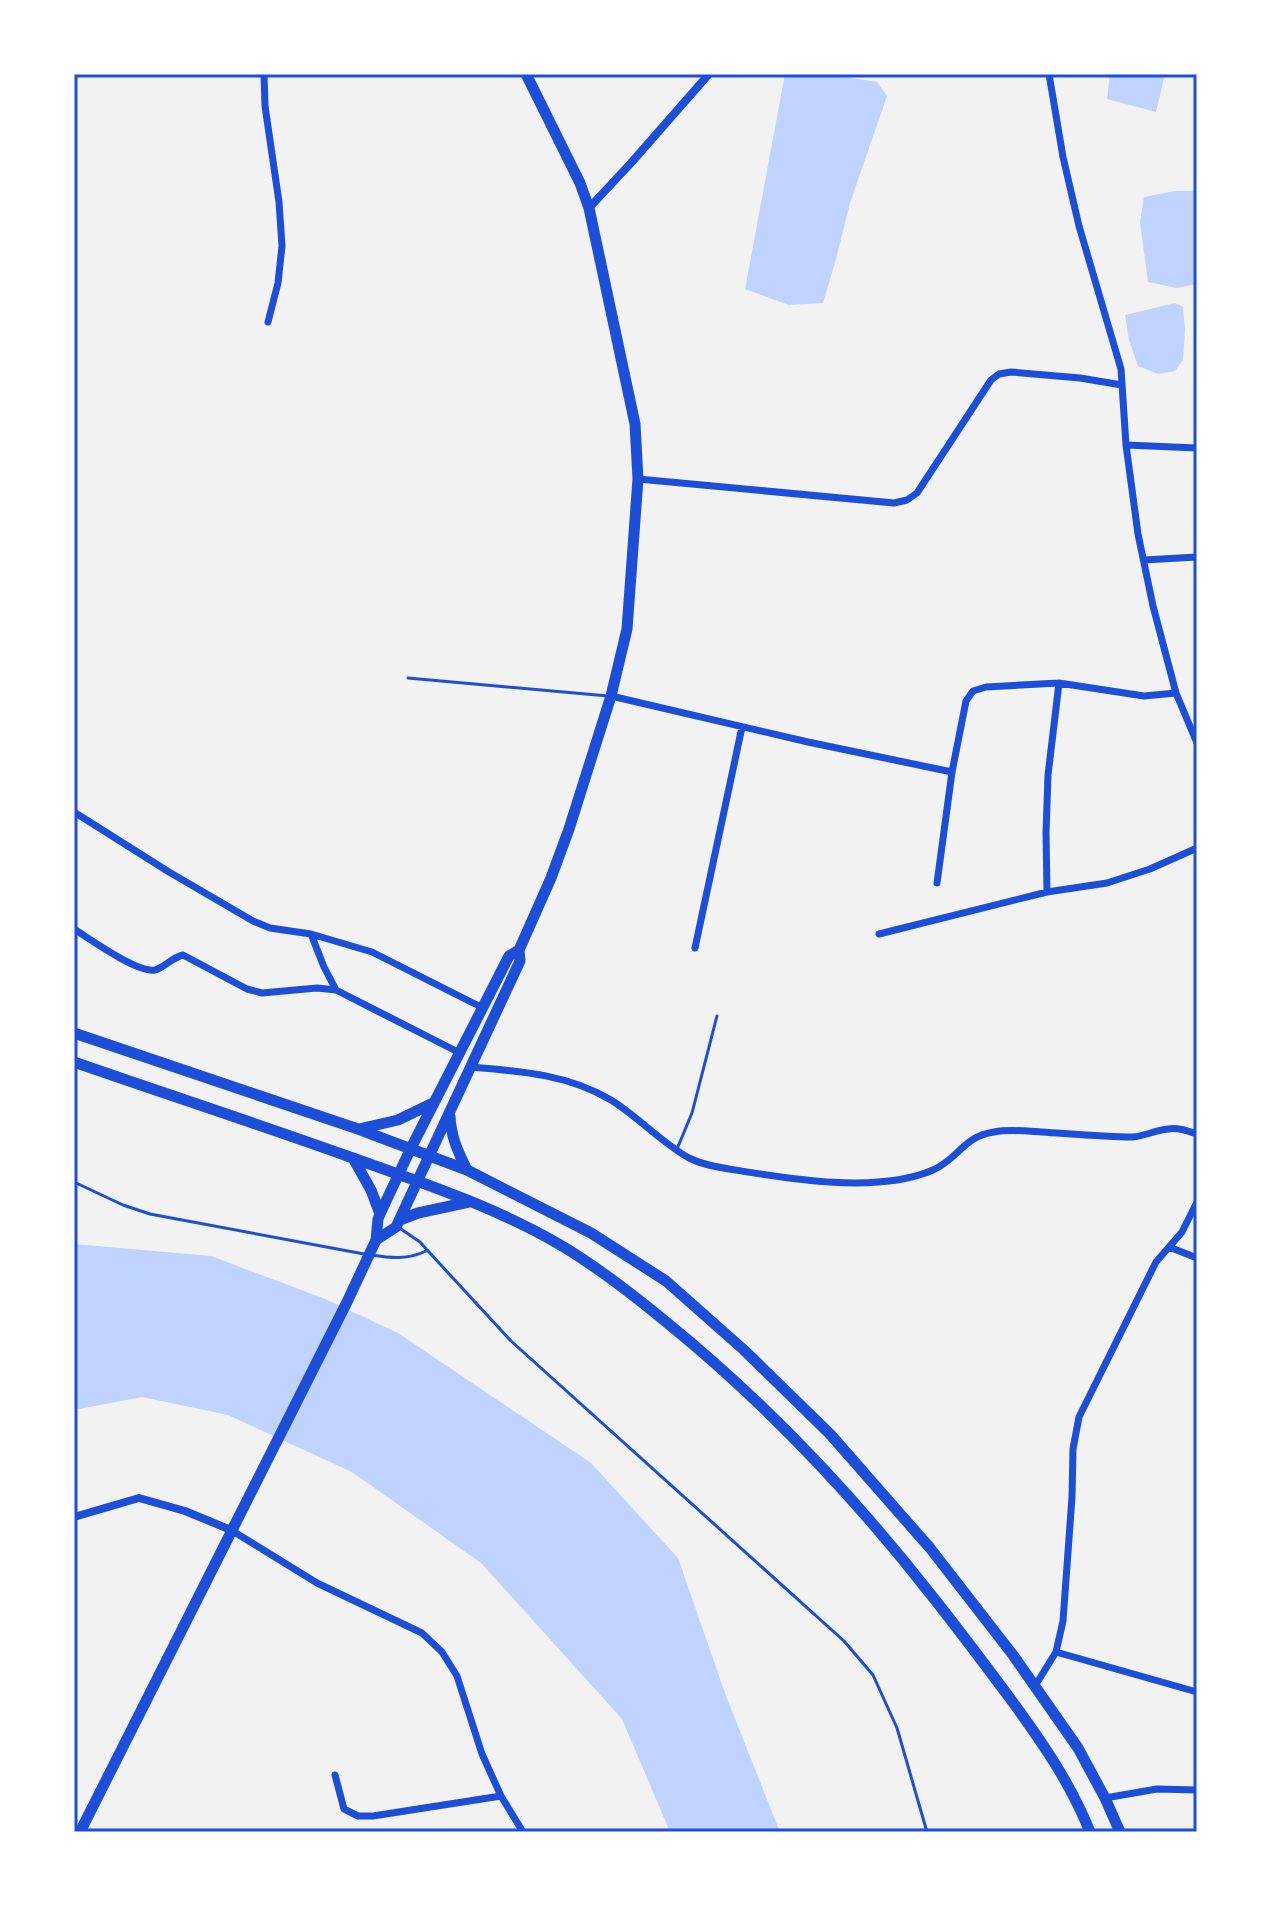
<svg xmlns="http://www.w3.org/2000/svg" width="1271" height="1906" font-family="Raleway,sans-serif">
	<rect width="100%" height="100%" fill="#f2f2f2"/>
	<path fill="#bfd3fe" d="M785 74H827L877 82 887 96 850 203 836 259 823 303 789 305 745 289Z
		M1110 74H1165L1156 112 1107 99Z
		M1175 191H1197V284L1177 288 1148 282 1140 222 1144 197Z
		M1175 303 1183 307 1185 330 1183 360 1175 371 1158 374 1138 366 1129 340 1125 315Z
		M74 1244 211 1256 323 1298 398 1333 591 1463 678 1558 726 1696 780 1832H670L622 1719 481 1563 352 1472 228 1415 142 1397 74 1410Z"/>
	<g fill="none" stroke-linecap="round" stroke-linejoin="round">
		<path stroke="#1d4ed8" stroke-width="3" d="M408 678 608 696
			M677 1149 692 1113 717 1016
			M74 1182 123 1205 150 1214 364 1254
			M398 1227 420 1242 428 1251 511 1341 844 1641 873 1675 897 1728 927 1832
			M371 1255C391 1258 408 1260 426 1251"/>
		<path stroke="#1d4ed8" stroke-width="7" d="M264 74 265 106 279 202 282 246 278 283 268 322
			M1049 74 1063 157 1079 226 1121 369 1126 445 1138 534 1153 606 1176 693 1197 743
			M1126 445 1197 448
			M638 479 894 503 907 500 917 493 991 380 999 374 1011 372 1080 378 1122 385
			M1144 560 1197 557
			M611 696 808 742 952 772
			M74 812 169 872 253 921 270 928 311 934 372 952 483 1008
			M937 883 952 772 966 701 973 691 986 687 1059 683 1144 696 1176 693
			M1047 892 1046 833 1048 775 1059 683
			M74 929C90 939 137 973 155 970 164 968 171 958 183 955L247 989 262 993 317 988 336 990 460 1053
			M311 934 324 967 336 990
			M879 934 1047 892 1107 883 1150 869 1197 848
			M695 948 742 727
			M470 1067C519 1071 568 1074 611 1100 637 1116 662 1143 689 1158 701 1164 716 1167 729 1169 789 1179 878 1194 933 1170 958 1159 964 1136 994 1132 1010 1129 1026 1131 1042 1132 1072 1134 1103 1137 1133 1137 1145 1136 1156 1130 1168 1129 1178 1127 1188 1131 1197 1134
			M1169 1247 1197 1258
			M231 1530 317 1583 422 1633 442 1652 457 1676 482 1754 501 1796 523 1832
			M1056 1652 1197 1692
			M1035 1686 1056 1652 1063 1621 1072 1497 1073 1449 1079 1417 1156 1262 1182 1232 1197 1202
			M335 1775 344 1809 358 1816H373L501 1796
			M1105 1798 1157 1789 1197 1790"/>
		<path stroke="#1d4ed8" stroke-width="8" d="M589 208 631 163 709 74
			M74 1517 139 1498 185 1511 231 1530"/>
		<path stroke="#1d4ed8" stroke-width="11" d="M74 1033 358 1129 467 1170 591 1233 666 1281 744 1350 830 1434 930 1548 1013 1655 1078 1748 1105 1798 1120 1832
			M74 1062C166 1094 258 1124 350 1157 420 1182 493 1206 557 1243 595 1265 631 1293 665 1321 765 1402 853 1495 932 1596 959 1630 986 1666 1012 1701 1042 1742 1071 1784 1090 1832
			M450 1116C451 1137 458 1152 467 1170
			M359 1129 398 1120 433 1103
			M353 1158 371 1190 380 1214
			M400 1220 418 1213 469 1202
			M376 1240 396 1227 520 961 519 950 551 878 569 829 611 696 627 629 638 479 635 424 589 208 580 183 526 74
			M80 1832 347 1302 376 1240 378 1219 380 1214 411 1148 509 956 519 950"/>
	</g>
	<rect width="1271" height="1906" fill="none" stroke="#ffffff" stroke-width="152"/>
	<rect x="76" y="76" width="1119" height="1754" fill="none" stroke="#1d4ed8" stroke-width="3"/>
</svg>
